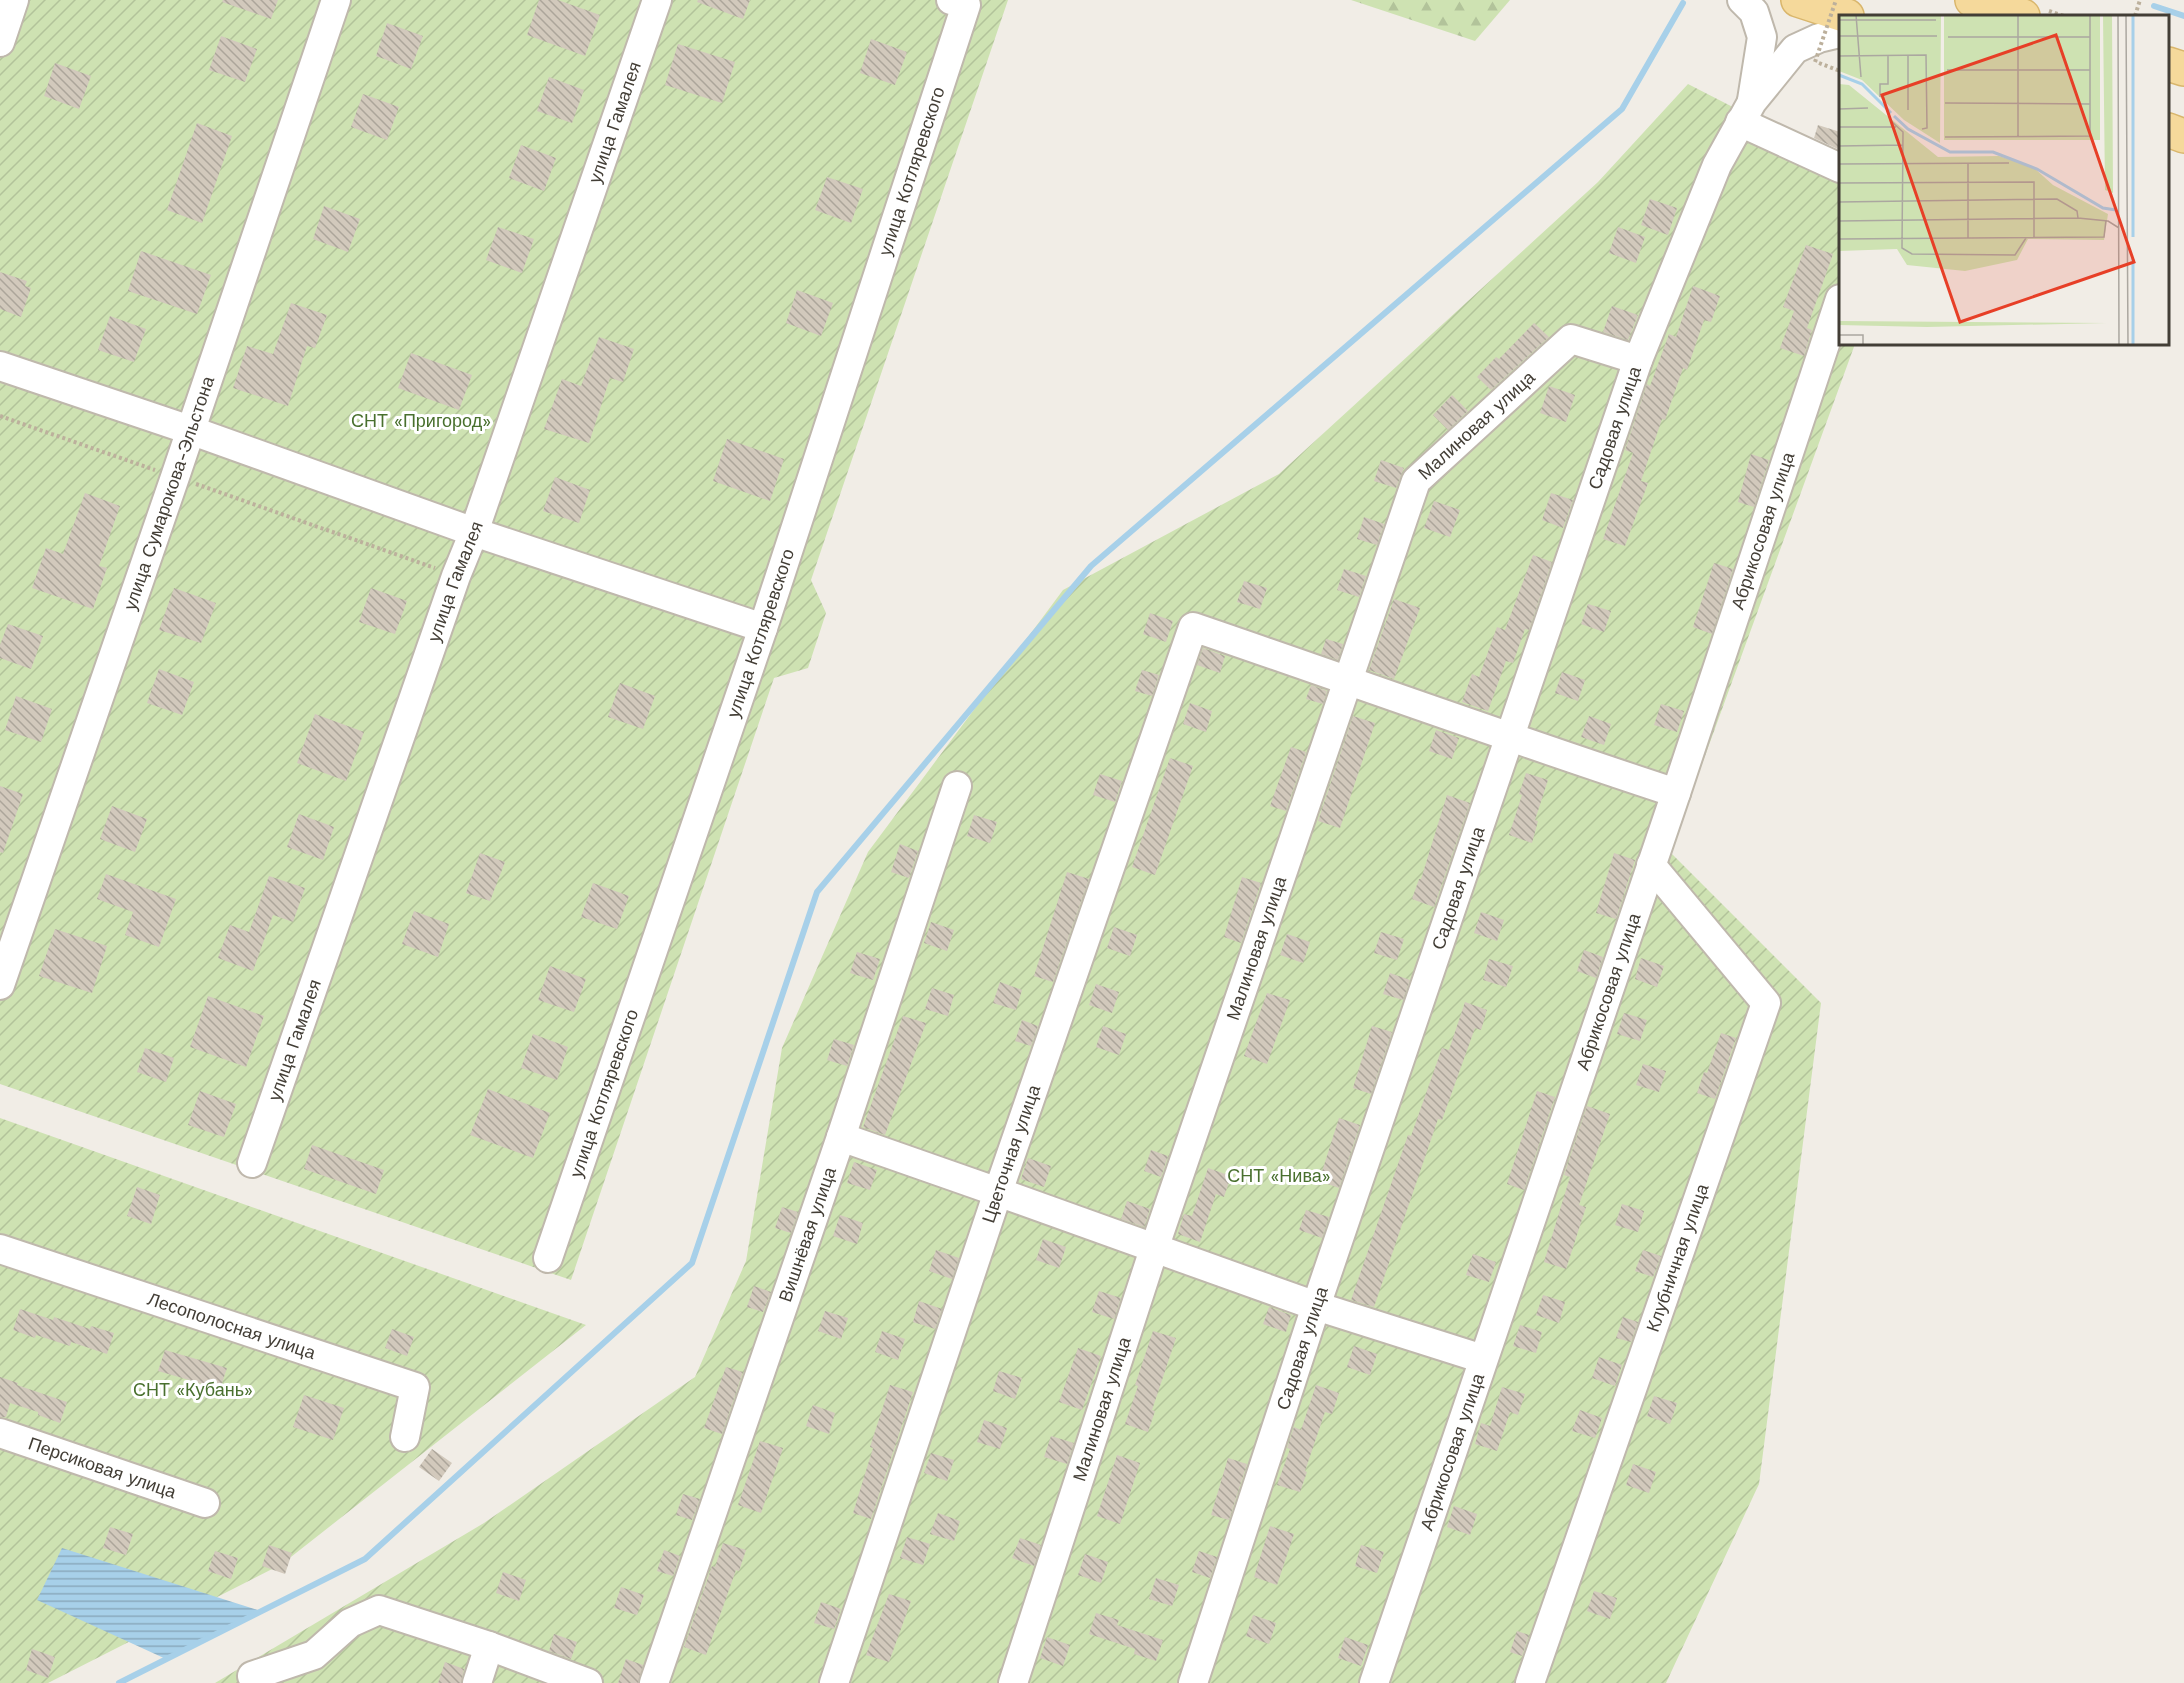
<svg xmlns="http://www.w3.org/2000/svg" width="2184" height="1683" font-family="'Work Sans',sans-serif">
	<defs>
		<pattern id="forest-firs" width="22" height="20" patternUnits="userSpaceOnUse" patternTransform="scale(1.5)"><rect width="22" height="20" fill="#cee2b2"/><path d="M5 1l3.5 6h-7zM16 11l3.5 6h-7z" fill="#b2c39a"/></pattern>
		<pattern id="garden-furrows" width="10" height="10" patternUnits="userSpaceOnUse" patternTransform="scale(1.5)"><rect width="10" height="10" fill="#cee2b2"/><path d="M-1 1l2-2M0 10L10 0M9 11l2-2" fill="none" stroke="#b2c39a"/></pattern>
		<pattern id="water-rules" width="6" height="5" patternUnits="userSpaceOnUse" patternTransform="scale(1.5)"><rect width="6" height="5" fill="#a7d0e9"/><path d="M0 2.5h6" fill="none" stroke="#8aaabe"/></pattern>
		<pattern id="building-back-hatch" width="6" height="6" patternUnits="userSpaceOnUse" patternTransform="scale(1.5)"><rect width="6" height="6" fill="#d2c9bc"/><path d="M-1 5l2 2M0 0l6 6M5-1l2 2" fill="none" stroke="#aca59a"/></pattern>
	</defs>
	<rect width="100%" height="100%" fill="#f1ede6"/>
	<path fill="url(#forest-firs)" d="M1351 0H1510L1475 41Z"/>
	<path fill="url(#garden-furrows)" d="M0 0H1008L811 580 826 613 808 668 774 678 571 1280 0 1084Z
		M1688 84 1840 162V344H1855L1670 852 1821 1003 1759 1484 1666 1683H215L484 1523 695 1377 746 1261 782 1048 868 852 1063 590 1279 474 1598 182Z
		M0 1118 586 1325 282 1564 48 1683H0Z"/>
	<path fill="url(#water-rules)" d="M62 1548 261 1611 166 1659 37 1600Z"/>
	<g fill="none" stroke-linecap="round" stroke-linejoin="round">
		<path stroke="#a7d0e9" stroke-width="6" d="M2154 6 2184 16
			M119 1683 365 1559 692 1263 817 892 1091 566 1622 109 1683 3"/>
	</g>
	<path fill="url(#building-back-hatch)" d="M223 0H278L271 19 222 2Z
		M539 0H558L600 15 585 56 527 35Z
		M698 0H750L743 19 697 2Z
		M387 23 423 36 411 69 376 56Z
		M221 36 257 49 245 82 209 70Z
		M871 39 907 52 895 85 860 73Z
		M678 44 735 62 722 103 665 85Z
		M55 63 91 76 79 109 44 96Z
		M549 77 584 90 572 123 537 111Z
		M363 94 399 107 387 140 351 127Z
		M197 123 232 136 202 223 167 210Z
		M1818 125 1840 132V150L1814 138Z
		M521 145 556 158 544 191 509 178Z
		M827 177 863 189 851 223 815 210Z
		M1650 199 1677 208 1668 235 1641 225Z
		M324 206 360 219 348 252 313 239Z
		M498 227 534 239 522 273 486 260Z
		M1618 227 1645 237 1636 263 1609 253Z
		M1806 245 1833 254 1807 328 1812 330 1804 356 1780 348 1794 311 1783 307Z
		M141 251 211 275 197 314 128 291Z
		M0 272 27 281 25 286 31 288 21 317 0 309Z
		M1693 286 1720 296 1711 322 1704 320 1687 370 1683 368 1665 420 1662 419 1641 481 1648 483 1625 546 1603 539 1633 453 1625 450 1647 384 1650 386 1669 334 1676 337Z
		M797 290 833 303 821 336 786 323Z
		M291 303 327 315 315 348 307 346 288 406 233 388 247 346 273 354Z
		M1612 306 1638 315 1628 340 1603 332Z
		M110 316 146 329 134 362 98 350Z
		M1534 323 1549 337 1491 390 1477 377 1496 357 1499 359Z
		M599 337 634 349 623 382 610 378 589 443 544 429 562 379 581 386Z
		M411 353 472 375 459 410 398 388Z
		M1549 386 1575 395 1566 422 1540 413Z
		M1452 395 1468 411 1448 430 1433 415Z
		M727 439 784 459 770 501 713 481Z
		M1751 454 1769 460 1754 507 1738 502Z
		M1381 460 1404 468 1396 488 1374 481Z
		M555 477 590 490 579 523 543 511Z
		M85 493 120 506 99 566 107 568 93 609 32 588 46 548 63 554Z
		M1551 493 1573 500 1563 528 1542 520Z
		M1434 501 1460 510 1450 537 1424 528Z
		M1364 517 1384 524 1377 545 1357 539Z
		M1533 555 1552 562 1529 630 1525 629 1513 663 1506 661 1488 711 1462 702 1472 674 1479 677 1497 627 1505 630Z
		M1714 563 1733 569 1712 634 1693 627Z
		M1344 569 1366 576 1359 597 1337 590Z
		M1244 581 1267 588 1260 609 1237 602Z
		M174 588 216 603 201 643 159 630Z
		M371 588 407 601 395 634 359 622Z
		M1394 599 1420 608 1394 679 1369 670Z
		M1588 604 1611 611 1604 632 1581 624Z
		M1150 613 1173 621 1166 642 1143 634Z
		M8 624 43 636 31 669 0 658V645Z
		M1326 639 1343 644 1338 660 1321 654Z
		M1203 648 1225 656 1220 673 1197 665Z
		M159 669 194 682 182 715 147 703Z
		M1142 670 1159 675 1152 696 1135 691Z
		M1562 672 1585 680 1578 701 1555 693Z
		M620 683 655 696 643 729 608 717Z
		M1311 685 1327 691 1323 704 1306 699Z
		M16 696 52 709 41 742 5 730Z
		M1190 703 1212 711 1206 732 1183 724Z
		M1661 704 1684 711 1677 732 1654 725Z
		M315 714 364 732 346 781 297 763Z
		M1353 716 1375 723 1340 828 1318 821Z
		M1589 716 1611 724 1604 745 1581 737Z
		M1436 730 1459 738 1452 759 1429 751Z
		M1291 747 1306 752 1286 811 1270 806Z
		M1170 758 1193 766 1155 875 1132 867Z
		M1526 773 1548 780 1535 820 1538 821 1532 843 1509 835 1522 795 1519 794Z
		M1100 774 1122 781 1115 802 1093 795Z
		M0 786 23 794 3 853 0 852Z
		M1447 795 1470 803 1434 907 1412 899 1419 879H1421Z
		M112 806 147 819 135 852 100 839Z
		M299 814 334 827 323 860 287 847Z
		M974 815 997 822 990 843 967 836Z
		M900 844 918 851 909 878 891 872Z
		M480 853 505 862 490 901 466 893Z
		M1614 853 1635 860 1616 919 1596 913Z
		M1067 872 1089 879 1053 982 1034 976Z
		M106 874 176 899 159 947 125 935 133 912 97 899Z
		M269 876 305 888 293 922 273 915 253 971 218 958 230 925 249 932Z
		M1242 877 1261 883 1241 943 1224 937Z
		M593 883 629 896 617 929 581 917Z
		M414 911 449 924 438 957 402 944Z
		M1481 912 1504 920 1497 941 1474 933Z
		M931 922 954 930 947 951 924 943Z
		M1114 927 1137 935 1130 956 1107 948Z
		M55 929 107 946 92 993 39 976Z
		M1381 932 1404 939 1397 960 1374 953Z
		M1287 934 1310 942 1303 963 1280 955Z
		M1584 950 1603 957 1596 978 1577 971Z
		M857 952 880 959 873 980 850 973Z
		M1641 958 1664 966 1657 987 1635 979Z
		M1489 959 1513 966 1506 987 1483 980Z
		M550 966 586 979 574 1012 538 1000Z
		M1390 973 1410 980 1403 1000 1383 994Z
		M1000 982 1022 990 1016 1010 993 1003Z
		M1096 984 1119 992 1112 1013 1089 1005Z
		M932 988 954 995 948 1016 925 1009Z
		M1267 993 1290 1000 1267 1064 1244 1056Z
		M208 996 264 1016 246 1067 190 1047Z
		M1465 1002 1487 1010 1481 1030 1475 1028 1442 1120 1438 1119 1374 1307 1351 1300 1408 1135 1411 1136 1442 1048 1449 1050Z
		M1624 1013 1647 1020 1640 1041 1617 1034Z
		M903 1016 926 1023 885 1135 863 1127Z
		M1022 1020 1038 1026 1031 1046 1015 1041Z
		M1103 1026 1126 1034 1119 1055 1096 1047Z
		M1372 1026 1392 1032 1371 1094 1353 1088Z
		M1721 1033 1736 1038 1715 1099 1697 1093 1704 1072 1707 1073Z
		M533 1034 568 1047 557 1080 521 1068Z
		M834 1039 854 1045 847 1066 827 1060Z
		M145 1048 174 1058 166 1082 137 1072Z
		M1643 1064 1666 1071 1659 1092 1636 1085Z
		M488 1089 550 1113 533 1158 470 1135Z
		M200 1091 236 1104 224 1137 188 1125Z
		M1537 1091 1555 1097 1524 1190 1507 1184Z
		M1587 1106 1610 1114 1579 1205 1586 1207 1566 1269 1544 1262 1570 1177 1564 1175Z
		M1339 1118 1360 1125 1339 1188 1319 1181Z
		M312 1145 384 1170 376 1194 304 1169Z
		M1151 1150 1168 1156 1161 1177 1144 1171Z
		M1028 1158 1051 1166 1044 1187 1021 1179Z
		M854 1162 877 1170 870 1190 847 1183Z
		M1208 1168 1231 1176 1224 1197 1216 1194 1200 1242 1178 1234 1184 1214 1192 1216Z
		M137 1187 160 1195 151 1224 127 1216Z
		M1127 1201 1150 1209 1144 1227 1121 1219Z
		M1622 1204 1644 1211 1638 1232 1615 1225Z
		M782 1207 798 1212 791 1233 775 1228Z
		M1306 1210 1329 1217 1322 1238 1299 1230Z
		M840 1215 863 1223 857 1244 833 1236Z
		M1043 1239 1066 1247 1059 1268 1036 1260Z
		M936 1250 959 1258 952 1279 929 1271Z
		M1643 1250 1661 1256 1653 1277 1635 1271Z
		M1473 1254 1496 1262 1489 1282 1466 1275Z
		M754 1286 771 1292 763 1312 747 1307Z
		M1099 1291 1121 1298 1114 1319 1092 1312Z
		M1543 1295 1565 1302 1559 1323 1536 1315Z
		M919 1301 942 1309 935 1329 913 1322Z
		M1269 1307 1291 1315 1286 1332 1263 1324Z
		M20 1309 53 1320 54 1317 90 1329 91 1326 114 1333 107 1354 71 1342 70 1346 36 1335 35 1338 13 1330Z
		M825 1311 848 1318 841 1339 818 1331Z
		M1623 1317 1638 1322 1631 1342 1616 1338Z
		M1520 1325 1542 1332 1536 1353 1513 1346Z
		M392 1329 414 1337 407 1356 385 1348Z
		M882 1331 905 1339 898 1360 875 1352Z
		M1153 1331 1176 1338 1152 1410 1155 1411 1148 1432 1125 1424 1138 1386 1135 1385Z
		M1354 1346 1377 1354 1370 1375 1347 1367Z
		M1078 1348 1101 1356 1082 1410 1059 1402Z
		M165 1350 227 1368 220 1389 158 1371Z
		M1599 1357 1622 1365 1615 1386 1592 1378Z
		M726 1367 743 1372 722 1434 704 1428Z
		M999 1371 1022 1378 1015 1399 993 1391Z
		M0 1377 18 1383 17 1385 67 1402 60 1423 38 1415V1412L10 1403 6 1417H0Z
		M890 1385 913 1392 871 1519 853 1513 873 1448 870 1447Z
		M1316 1385 1339 1393 1332 1414 1325 1412 1305 1471 1307 1472 1300 1492 1277 1485 1290 1449 1287 1448 1294 1427 1301 1430Z
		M1502 1387 1525 1394 1518 1415 1510 1412 1497 1451 1475 1444 1481 1423 1490 1426Z
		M304 1395 344 1408 333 1440 293 1427Z
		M1654 1396 1677 1403 1670 1424 1647 1416Z
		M813 1405 835 1413 829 1434 806 1426Z
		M1580 1410 1602 1418 1595 1438 1572 1431Z
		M984 1420 1007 1428 1000 1449 977 1442Z
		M1051 1436 1074 1443 1067 1464 1044 1457Z
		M760 1441 783 1448 761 1513 738 1505Z
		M432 1449 452 1463 439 1481 419 1467Z
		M931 1453 954 1460 947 1481 924 1473Z
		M1117 1455 1140 1463 1120 1524 1097 1516Z
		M1228 1458 1247 1464 1229 1520 1211 1515Z
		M1633 1464 1656 1472 1649 1493 1626 1485Z
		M683 1494 700 1499 692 1520 676 1515Z
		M1454 1506 1477 1514 1470 1535 1447 1527Z
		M938 1513 960 1521 954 1541 930 1534Z
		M1270 1526 1294 1534 1277 1585 1254 1577Z
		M110 1527 133 1534 126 1555 103 1548Z
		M907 1537 930 1544 923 1565 900 1558Z
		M1020 1538 1041 1545 1034 1566 1012 1558Z
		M723 1543 746 1550 739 1571 736 1570 706 1655 684 1647 712 1566 715 1567Z
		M269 1545 292 1553 285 1574 262 1566Z
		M1361 1545 1384 1552 1377 1573 1355 1566Z
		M664 1550 680 1556 673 1576 657 1571Z
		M215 1551 238 1558 231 1579 208 1571Z
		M1199 1551 1217 1557 1210 1578 1192 1572Z
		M1085 1554 1108 1562 1101 1583 1078 1575Z
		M503 1572 526 1580 519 1601 496 1593Z
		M1156 1578 1179 1585 1172 1606 1149 1599Z
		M621 1587 644 1595 637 1615 614 1608Z
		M1594 1591 1617 1598 1610 1619 1587 1611Z
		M889 1594 911 1601 889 1662 866 1655Z
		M821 1602 841 1609 834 1629 814 1623Z
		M1096 1613 1119 1620 1117 1625 1163 1640 1156 1661 1134 1654 1135 1649 1089 1634Z
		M1253 1615 1276 1623 1269 1644 1246 1636Z
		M1517 1631 1529 1635 1522 1656 1510 1652Z
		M554 1634 577 1642 571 1659 549 1651Z
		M1047 1637 1070 1645 1063 1666 1040 1658Z
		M1345 1637 1368 1645 1361 1666 1338 1658Z
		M32 1649 55 1657 48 1678 26 1670Z
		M626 1659 643 1665 638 1683H618Z
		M445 1662 464 1669 461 1683H438Z"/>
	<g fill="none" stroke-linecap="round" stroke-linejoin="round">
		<g stroke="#bfb8ac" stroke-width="32">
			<g id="minor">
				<path d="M1742 0 1754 12 1762 37 1752 100"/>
				<path d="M0 42 14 0"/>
				<path d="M1740 122 1840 168"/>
				<path d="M0 366 190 430 474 532 763 628"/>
				<path id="s1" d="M0 985 175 477 336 0"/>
				<path d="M841 1137 998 1192 1316 1306 1483 1359"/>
				<path id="s2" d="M252 1163 456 576 474 532 657 0"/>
				<path id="s3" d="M0 1249 415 1387 405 1437"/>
				<path id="s4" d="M548 1258 763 628 966 5 951 0"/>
				<path id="s5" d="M0 1433 205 1503"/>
				<path d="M252 1676 314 1655 350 1623 379 1610 489 1646 588 1683"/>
				<path d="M477 1683 489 1646"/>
				<path id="s6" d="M654 1683 841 1137 957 786"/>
				<path id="s7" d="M834 1683 998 1192 1193 627C1354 682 1514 740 1676 793"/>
				<path id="s8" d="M1013 1683 1154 1249 1416 481 1571 339 1638 360"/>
				<path id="s9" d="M1193 1683 1316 1306 1638 360 1717 165 1752 102 1795 49 1819 38 1840 33"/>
				<path id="s10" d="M1374 1683 1676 793 1840 299"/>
				<path id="s11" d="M1530 1683 1766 1003 1651 865"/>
			</g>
		</g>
		<g stroke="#d9b66c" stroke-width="36">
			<path id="major" d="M1798 0 1847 16
				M1972 0 2023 16
				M2168 64 2184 69
				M2168 130 2184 136"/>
		</g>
		<path stroke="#bcb09c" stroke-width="4" stroke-dasharray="3 3" stroke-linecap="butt" d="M2049 11 2064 16
			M2135 16 2140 0
			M1819 63 1840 71
			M0 416 155 470
			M196 484 435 568"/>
		<use href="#minor" stroke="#fff" stroke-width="28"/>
		<use href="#major" stroke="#f5d99b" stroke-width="33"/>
		<path stroke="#bcb09c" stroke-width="4" stroke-dasharray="3 3" stroke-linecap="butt" d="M1815 62 1836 0"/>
	</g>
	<g text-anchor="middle" stroke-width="6" stroke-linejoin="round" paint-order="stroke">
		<g font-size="18" fill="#433e36" stroke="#fff">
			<text dy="6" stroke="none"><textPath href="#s2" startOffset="1102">улица Гамалея</textPath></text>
			<text dy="6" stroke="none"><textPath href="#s4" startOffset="1146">улица Котляревского</textPath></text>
			<text dy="6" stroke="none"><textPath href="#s8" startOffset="1350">Малиновая улица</textPath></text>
			<text dy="6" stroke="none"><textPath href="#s9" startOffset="1324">Садовая улица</textPath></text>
			<text dy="6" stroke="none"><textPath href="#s1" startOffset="520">улица Сумарокова-Эльстона</textPath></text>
			<text dy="6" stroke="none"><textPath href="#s10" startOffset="1216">Абрикосовая улица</textPath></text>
			<text dy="6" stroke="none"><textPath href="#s2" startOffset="616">улица Гамалея</textPath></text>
			<text dy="6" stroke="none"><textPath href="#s4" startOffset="660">улица Котляревского</textPath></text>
			<text dy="6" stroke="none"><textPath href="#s9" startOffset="838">Садовая улица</textPath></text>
			<text dy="6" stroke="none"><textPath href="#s8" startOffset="774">Малиновая улица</textPath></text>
			<text dy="6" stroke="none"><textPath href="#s10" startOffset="730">Абрикосовая улица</textPath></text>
			<text dy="6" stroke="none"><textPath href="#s2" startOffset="130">улица Гамалея</textPath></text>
			<text dy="6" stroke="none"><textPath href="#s4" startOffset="174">улица Котляревского</textPath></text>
			<text dy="6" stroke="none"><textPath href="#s7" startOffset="558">Цветочная улица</textPath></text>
			<text dy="6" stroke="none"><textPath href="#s6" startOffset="474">Вишнёвая улица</textPath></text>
			<text dy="6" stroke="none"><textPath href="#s11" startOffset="450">Клубничная улица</textPath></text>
			<text dy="6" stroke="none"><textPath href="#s3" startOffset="244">Лесополосная улица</textPath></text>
			<text dy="6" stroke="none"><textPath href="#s9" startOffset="352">Садовая улица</textPath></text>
			<text dy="6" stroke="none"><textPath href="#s8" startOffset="288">Малиновая улица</textPath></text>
			<text dy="6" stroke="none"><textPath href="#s10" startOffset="244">Абрикосовая улица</textPath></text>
			<text dy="6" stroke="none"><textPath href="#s5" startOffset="108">Персиковая улица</textPath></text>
		</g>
		<g font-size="18" fill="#49702e" stroke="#fff">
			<text x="421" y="427">СНТ «Пригород»</text>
			<text x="1279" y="1182">СНТ «Нива»</text>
			<text x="193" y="1396">СНТ «Кубань»</text>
		</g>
	</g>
	<g transform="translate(1839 15)">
		<rect width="330" height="330" fill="#f1ede6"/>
		<path d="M264 0H273L274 178 266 175ZM0 306 268 308 88 312 0 310Z" fill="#cee2b2"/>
		<path d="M0 0H102L101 128 65 105 23 65 0 56ZM105 0H261V125H105ZM0 69 10 70 99 142 160 141 194 152 214 170 269 199 265 225 189 224 178 245 126 256 68 250 58 234 0 236Z" fill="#cee2b2"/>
		<path fill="none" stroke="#a7d0e9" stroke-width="3" d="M0 60 23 69 52 98M55 101 69 114 111 137H154L198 154 264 193 277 195M294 222V0M294 244V330"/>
		<path fill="none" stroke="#aba7a0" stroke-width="1.5" d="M17 0 22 62M179 0V122M279 0 280 330M287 0 289 330M0 5H97M0 21H98M109 22H251M0 41 87 40 88 113 83 114M108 55H251M41 82V69H49V40M106 88 251 89M0 94 29 93M69 95V40M52 106 64 117 63 233 73 239 176 240 187 223M0 112H57M106 122 251 121V0M0 131 64 130M0 149 170 148M0 168 195 167V223M0 187 218 184 238 196 239 203M0 206 239 203 269 206 280 213M129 223V148M0 224 265 222 267 205M0 320H24V330"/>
		<path fill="#e73f27" fill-opacity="0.15" stroke="#e73f27" stroke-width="3" d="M217 20 295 247 121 307 43 80Z"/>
		<rect width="330" height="330" fill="none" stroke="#433e36" stroke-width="3"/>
	</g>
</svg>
